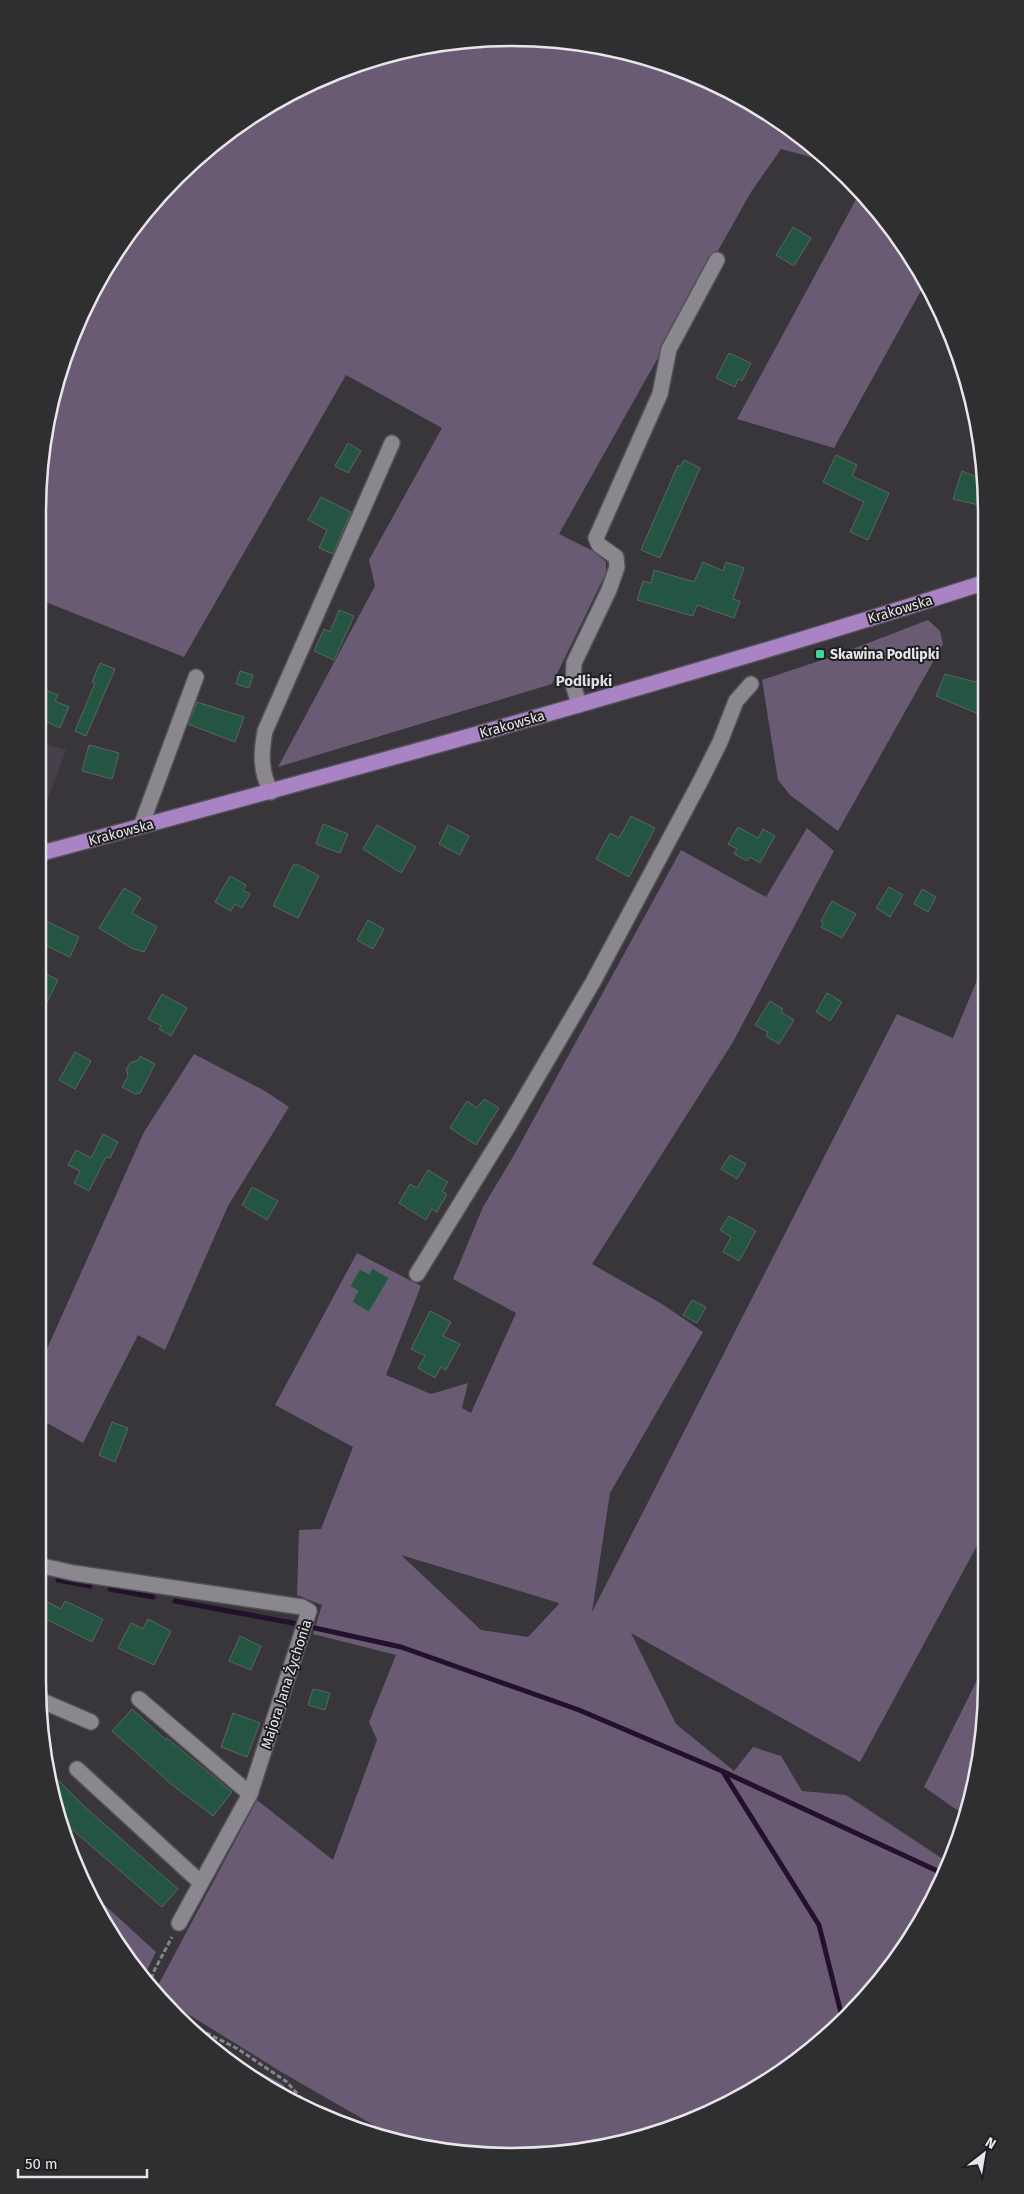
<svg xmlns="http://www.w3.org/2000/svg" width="1024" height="2194" font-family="'Fira Sans',sans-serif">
	<rect width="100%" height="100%" fill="#38353b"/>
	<path fill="#46404b" d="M38 742 66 750 38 826Z"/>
	<path fill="#695b74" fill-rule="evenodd" d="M512 38 604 47 693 74 801 135 826 161 781 149 751 192 559 534 593 551 606 562V573L552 684 278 767 375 586 369 560 442 428 346 375 184 657 38 599V512L47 420 74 331 117 249 176 177 248 118 330 74 419 47Z
		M859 194 888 223 924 285 834 448 737 419Z
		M928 620 940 631 943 644 838 831 790 795 778 780 762 680 834 656Z
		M807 828 834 851 733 1042 592 1264 662 1304 703 1332 610 1493 592 1612 897 1014 953 1038 984 963 986 1529 860 1762 631 1633 676 1724 734 1771 753 1747 781 1756 802 1791 846 1795 949 1863 951 1862 869 1995 749 2093 604 2147 512 2156 420 2147 396 2138 283 2073 154 1993 257 1800 333 1860 377 1740 369 1722 396 1655 313 1634 322 1605 297 1595 299 1530 321 1529 353 1447 275 1405 357 1253 421 1286 386 1375 431 1394 468 1383 462 1408 471 1413 516 1313 453 1279 483 1207 514 1155 681 850 766 897ZM401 1555 559 1603V1604L528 1637 481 1630Z
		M194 1054 265 1091 289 1107 228 1206 165 1350 138 1335 83 1443 38 1418V1369L144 1132Z
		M986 1662V1682L977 1775 965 1814 954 1808 924 1787Z
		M87 1889 156 1952 143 1978 101 1919Z
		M232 2058 283 2084 295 2101 275 2093Z"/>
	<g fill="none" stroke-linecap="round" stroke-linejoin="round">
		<path stroke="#23102f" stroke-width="5" d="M58 1580 90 1586
			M110 1589 153 1597
			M175 1601 298 1624
			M315 1628 401 1647 579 1710 722 1771 944 1874
			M723 1772 819 1925 842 2017"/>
	</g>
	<path fill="#245542" stroke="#5d6561" d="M793 227 811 238 794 266 776 255Z
		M729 353 751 363 742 381 738 379 735 387 716 378Z
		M348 443 361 451 348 473 335 466Z
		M836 455 857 465 852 476 889 493 868 540 850 532 864 502 823 482Z
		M684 460 700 468 660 558 641 550 678 465 680 467Z
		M962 471 982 479 983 506 953 499Z
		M321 497 351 512 333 554 319 548 327 530 308 520Z
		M703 562 723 571 726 562 744 568 733 599 740 601 734 618 697 605 693 616 637 600 643 581 651 583 654 570 694 582Z
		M339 610 354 616 334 660 314 651 324 629 330 632Z
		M100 663 115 669 86 736 75 731 95 683 92 682Z
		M240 671 253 675 249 688 236 684Z
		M945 674 983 684V716L936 696Z
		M43 689 58 695 55 701 69 707 60 728 38 718V700Z
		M197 702 244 717 235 742 188 724Z
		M89 745 119 753 112 779 82 771Z
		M631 816 655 828 629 877 596 859 610 833 619 838Z
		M323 824 348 834 340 853 316 844Z
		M377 825 416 847 401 873 363 849Z
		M448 825 469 836 460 855 439 844Z
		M738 827 758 838 763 829 775 836 760 863 750 857 747 861 734 854 737 849 728 844Z
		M293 865H299L319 876 298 918 273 906Z
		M230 876 246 885 243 890 250 894 242 908 235 904 231 911 215 902Z
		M889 887 903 895 890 917 876 908Z
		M124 888 141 898 132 913 157 927 144 952 131 948 99 928Z
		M922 889 936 897 928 912 914 904Z
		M832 901 856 914 842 938 821 927 823 923 821 921Z
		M38 917 79 937 70 957 38 942Z
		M368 920 384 929 373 949 357 940Z
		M44 973 58 980 38 1020V987Z
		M827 993 842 1002 830 1021 816 1012Z
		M162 994 187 1008 171 1036 159 1029 161 1026 148 1019Z
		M770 1001 783 1009 781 1012 794 1020 779 1044 766 1036 768 1032 755 1025Z
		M75 1052 91 1061 75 1089 59 1080Z
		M140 1056 155 1064 140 1093 135 1094 122 1087 128 1076 126 1069 130 1063 138 1060Z
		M484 1099 499 1108 476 1145 450 1128 467 1101 477 1108Z
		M103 1134 118 1142 110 1158 106 1157 89 1191 74 1183 80 1171 68 1165 76 1150 91 1158Z
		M730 1155 746 1164 737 1179 721 1169Z
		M428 1170 448 1182 442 1191 447 1194 437 1212 432 1209 426 1220 399 1203 410 1184 417 1188Z
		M252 1187 278 1201 267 1220 242 1205Z
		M729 1216 756 1231 739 1261 723 1252 731 1237 720 1230Z
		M372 1268 389 1278 369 1312 352 1302 358 1291 350 1286 360 1269 369 1274Z
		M692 1300 706 1307 697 1323 683 1315Z
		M430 1311 451 1322 443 1336 460 1344 446 1370 441 1367 435 1378 418 1368 425 1356 411 1349Z
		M112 1422 128 1428 115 1462 99 1455Z
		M38 1597 61 1609 65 1601 103 1619 92 1642 38 1615Z
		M148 1619 171 1631 154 1665 118 1648 131 1623 143 1629Z
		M240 1636 261 1646 251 1670 229 1661Z
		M313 1689 330 1693 325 1710 308 1705Z
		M132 1709 166 1740 167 1738 232 1792 213 1816 171 1784 112 1731Z
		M233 1713 260 1723 247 1757 221 1747Z
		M53 1775 86 1808 178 1889 162 1907 60 1819Z"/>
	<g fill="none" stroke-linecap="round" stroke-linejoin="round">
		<g stroke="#545156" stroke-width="18">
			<path id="minor" d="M579 705 573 684 574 663 609 590 617 567 616 557 599 545 596 538 660 394 669 349 717 260
				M271 792C260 771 261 753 265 731L392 443
				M141 826 196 677
				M417 1274 509 1125 593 982 700 782 720 742 736 701 751 684
				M38 1565 74 1573 302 1607 309 1611 250 1794 179 1923
				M139 1699 250 1794
				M40 1700 91 1722
				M77 1769 201 1883"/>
		</g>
		<g stroke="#545156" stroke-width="18">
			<path id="major" d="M38 854C354 769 670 683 983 583"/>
		</g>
		<path stroke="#868489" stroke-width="3" stroke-dasharray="5 2.5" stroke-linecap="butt" d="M149 1986 154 1971 172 1937
			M193 2026 238 2049 287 2082 307 2105"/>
		<use href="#minor" stroke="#8b878e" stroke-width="15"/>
		<use href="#major" stroke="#a983c4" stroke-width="15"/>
	</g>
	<rect fill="#42d4a0" stroke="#1f1e20" stroke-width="2" x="815" y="649" width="10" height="10" rx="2.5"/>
	<g text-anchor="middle" stroke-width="4" stroke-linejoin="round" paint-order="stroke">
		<g font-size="14" fill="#e8e6ea" stroke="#1f1e20">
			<text transform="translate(900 609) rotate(-17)" y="5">Krakowska</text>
			<text transform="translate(512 724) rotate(-16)" y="5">Krakowska</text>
			<text transform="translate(121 832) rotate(-15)" y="5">Krakowska</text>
			<text transform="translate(286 1684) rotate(-72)" y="5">Majora Jana Żychonia</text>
		</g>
		<g font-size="14" font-weight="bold" fill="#e8e6ea" stroke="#1f1e20" text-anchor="start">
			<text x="830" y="659">Skawina Podlipki</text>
		</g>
		<g font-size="15" font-weight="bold" fill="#e0dce4" stroke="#1f1e20">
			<text x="584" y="686">Podlipki</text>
		</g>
	</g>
	<path d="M0 0H1024V2194H0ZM512 46H512A466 466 0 0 1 978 512V1682A466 466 0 0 1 512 2148H512A466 466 0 0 1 46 1682V512A466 466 0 0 1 512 46Z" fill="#2f2e30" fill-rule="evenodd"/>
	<path fill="none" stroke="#e8e6ea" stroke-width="2.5" d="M512 46H512A466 466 0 0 1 978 512V1682A466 466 0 0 1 512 2148H512A466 466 0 0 1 46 1682V512A466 466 0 0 1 512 46Z"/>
	<g transform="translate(984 2154) rotate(31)" stroke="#1f1e20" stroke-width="4" paint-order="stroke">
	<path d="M0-4L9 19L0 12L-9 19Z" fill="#e8e6ea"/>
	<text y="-8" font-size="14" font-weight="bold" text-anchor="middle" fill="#e8e6ea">N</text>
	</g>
	<path d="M18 2169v8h129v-8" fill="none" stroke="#e8e6ea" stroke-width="2.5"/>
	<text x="25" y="2169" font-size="15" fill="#e8e6ea" stroke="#1f1e20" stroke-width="4" paint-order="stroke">50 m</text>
</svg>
